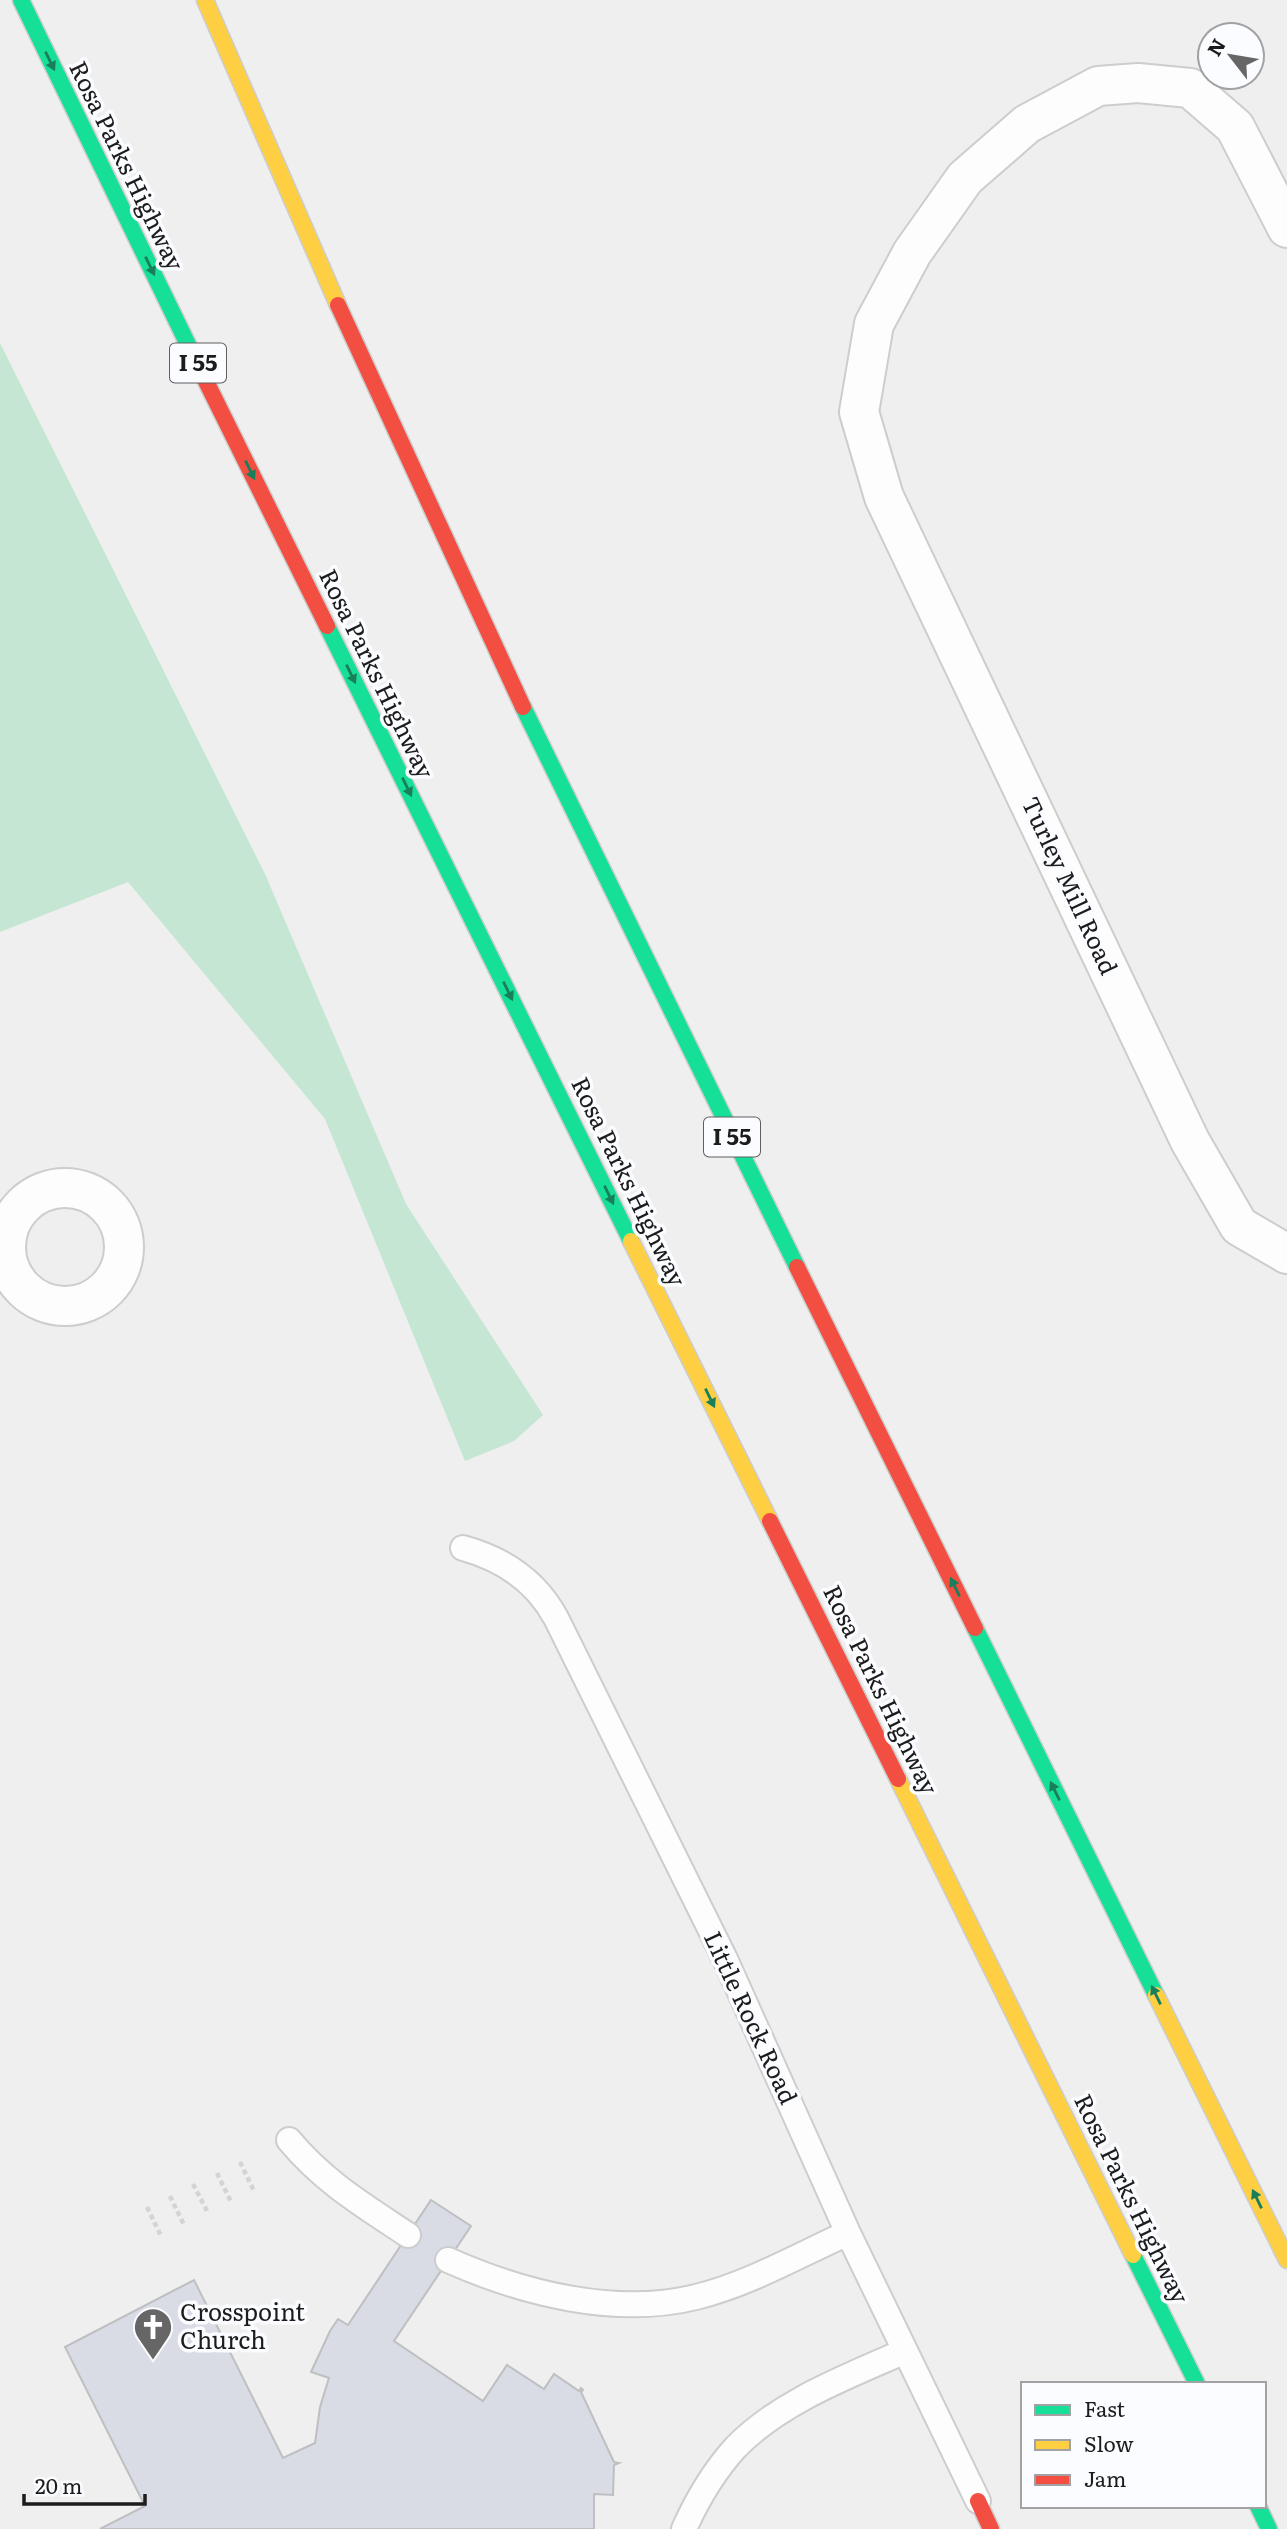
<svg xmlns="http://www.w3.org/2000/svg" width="1287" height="2529" font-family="Literata,serif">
	<rect width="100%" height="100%" fill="#efeff0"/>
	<path fill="#c4e6d3" d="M0 343 265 874 406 1204 543 1415 514 1441 465 1461 325 1119 128 882 0 932Z"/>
	<path fill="#d9dbe5" stroke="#bebfc0" stroke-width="2" d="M431 2200 471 2226 394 2341 483 2401 507 2365 544 2389 554 2374 579 2391 581 2388 583 2390 581 2392 614 2462 619 2463 614 2465 613 2495 594 2494V2529H100L145 2506 65 2347 194 2280 283 2458 315 2443 320 2407 329 2378 311 2372 330 2331 338 2319 348 2325Z"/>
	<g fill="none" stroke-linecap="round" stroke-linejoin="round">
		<g stroke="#cccdcd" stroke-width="28">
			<path id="lane" d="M463 1548C503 1559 536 1581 556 1618L725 1959 848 2233 978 2501
				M289 2140C324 2182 363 2205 408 2235
				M448 2260C522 2293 615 2317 696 2297 749 2284 799 2255 848 2233
				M684 2529C697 2500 714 2471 736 2447 781 2401 847 2377 905 2351"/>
		</g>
		<g stroke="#cccdcd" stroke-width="42">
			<path id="street" d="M1287 228 1235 127 1190 88 1138 83 1098 86 1027 124 965 178 912 253 874 324 859 412 884 497 1190 1141 1239 1226 1287 1254
				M6 1247a59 59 0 1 1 118 0a59 59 0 1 1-118 0Z"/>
		</g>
		<g stroke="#cccdcd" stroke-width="19">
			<path id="fast" d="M21 0 194 357
				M327 626 631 1241
				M523 707 797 1267
				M975 1628 1156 1995
				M1133 2255 1197 2384
				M1258 2506 1269 2529"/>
		</g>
		<g stroke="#cccdcd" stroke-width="19">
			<path id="slow" d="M205 0 338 305
				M631 1241 770 1521
				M898 1779 1133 2255
				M1156 1995 1287 2260"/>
		</g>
		<g stroke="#cccdcd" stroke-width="19">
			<path id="jam" d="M338 305 523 707
				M194 357 327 626
				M797 1267 975 1628
				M770 1521 898 1779
				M978 2501 991 2529"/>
		</g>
		<path stroke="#d4d4d4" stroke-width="4.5" stroke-dasharray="5 3.5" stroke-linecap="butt" d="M240 2162 254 2191
			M217 2173 231 2202
			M193 2184 208 2213
			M170 2196 184 2225
			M147 2207 161 2236"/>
		<use href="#lane" stroke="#fdfdfd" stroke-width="24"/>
		<use href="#street" stroke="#fdfdfd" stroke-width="38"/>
		<use href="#fast" stroke="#16e098" stroke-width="16"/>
		<use href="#slow" stroke="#ffcf43" stroke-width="16"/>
		<use href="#jam" stroke="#f24e42" stroke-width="16"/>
	</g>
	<defs><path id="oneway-solid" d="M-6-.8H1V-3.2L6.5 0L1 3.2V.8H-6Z" transform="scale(1.75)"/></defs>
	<g fill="#197e5a">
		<use href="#oneway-solid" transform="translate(50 61) rotate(64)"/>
		<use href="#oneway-solid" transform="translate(150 266) rotate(64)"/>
		<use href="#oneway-solid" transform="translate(250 470) rotate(64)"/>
		<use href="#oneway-solid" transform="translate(351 674) rotate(64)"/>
		<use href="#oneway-solid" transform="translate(407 787) rotate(64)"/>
		<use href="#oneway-solid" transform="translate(508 991) rotate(64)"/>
		<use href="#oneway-solid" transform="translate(609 1195) rotate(64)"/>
		<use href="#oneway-solid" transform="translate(710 1398) rotate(64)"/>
		<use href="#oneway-solid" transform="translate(955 1587) rotate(-116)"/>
		<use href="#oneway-solid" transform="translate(1055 1791) rotate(-116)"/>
		<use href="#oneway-solid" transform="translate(1156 1995) rotate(-116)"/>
		<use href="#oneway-solid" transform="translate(1257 2199) rotate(-116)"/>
	</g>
	<defs>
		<g id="church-pin" transform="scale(2.0125)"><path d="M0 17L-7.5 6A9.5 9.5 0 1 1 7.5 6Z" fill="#666667" stroke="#fbfcff"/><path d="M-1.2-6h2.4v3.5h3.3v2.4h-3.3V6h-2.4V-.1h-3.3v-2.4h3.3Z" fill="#fff"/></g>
	</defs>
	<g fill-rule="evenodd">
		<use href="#church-pin" x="153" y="2327"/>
	</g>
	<g text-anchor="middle" stroke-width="7" stroke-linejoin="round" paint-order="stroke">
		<g fill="#fbfcff" stroke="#5f5f61" stroke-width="2">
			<rect x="170" y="343.5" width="56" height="39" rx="5"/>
			<rect x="704" y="1117.5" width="56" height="39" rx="5"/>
		</g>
		<g font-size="23" font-weight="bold" fill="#1c1c1d">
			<text x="198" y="371">I 55</text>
			<text x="732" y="1145">I 55</text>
		</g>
		<g font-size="24" fill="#1c1c1d" stroke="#fbfcff">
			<text transform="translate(126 166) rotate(64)" y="8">Rosa Parks Highway</text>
			<text transform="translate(376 674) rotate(64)" y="8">Rosa Parks Highway</text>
			<text transform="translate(1069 886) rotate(65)" y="8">Turley Mill Road</text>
			<text transform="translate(628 1182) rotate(64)" y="8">Rosa Parks Highway</text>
			<text transform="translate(880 1690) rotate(64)" y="8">Rosa Parks Highway</text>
			<text transform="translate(750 2018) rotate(65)" y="8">Little Rock Road</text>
			<text transform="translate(1131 2199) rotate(64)" y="8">Rosa Parks Highway</text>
		</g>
		<g font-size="24" fill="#1c1c1d" stroke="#fbfcff" text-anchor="start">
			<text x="180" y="2321">Crosspoint<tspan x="180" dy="28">Church</tspan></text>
		</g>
	</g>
	<rect x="1021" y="2382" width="245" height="126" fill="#fbfcff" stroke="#a2a2a5" stroke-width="2"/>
	<rect x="1035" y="2405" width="35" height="10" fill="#16e098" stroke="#a2a2a5" stroke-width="2"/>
	<text x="1084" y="2417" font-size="21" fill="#1c1c1d">Fast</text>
	<rect x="1035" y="2440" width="35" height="10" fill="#ffcf43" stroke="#a2a2a5" stroke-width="2"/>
	<text x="1084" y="2452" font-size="21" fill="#1c1c1d">Slow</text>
	<rect x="1035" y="2475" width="35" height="10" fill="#f24e42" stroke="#a2a2a5" stroke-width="2"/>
	<text x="1084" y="2487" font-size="21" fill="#1c1c1d">Jam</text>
	<g transform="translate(1231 56) rotate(301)"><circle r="33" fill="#fbfcff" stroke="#a2a2a5" stroke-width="2"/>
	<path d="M0-5L12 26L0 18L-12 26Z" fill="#666667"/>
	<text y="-10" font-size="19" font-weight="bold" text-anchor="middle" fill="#1c1c1d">N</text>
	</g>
	<path d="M24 2494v10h121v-10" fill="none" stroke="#1c1c1d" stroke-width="3.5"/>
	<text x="35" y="2494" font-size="21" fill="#1c1c1d" stroke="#fbfcff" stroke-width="5" paint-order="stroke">20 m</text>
</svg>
